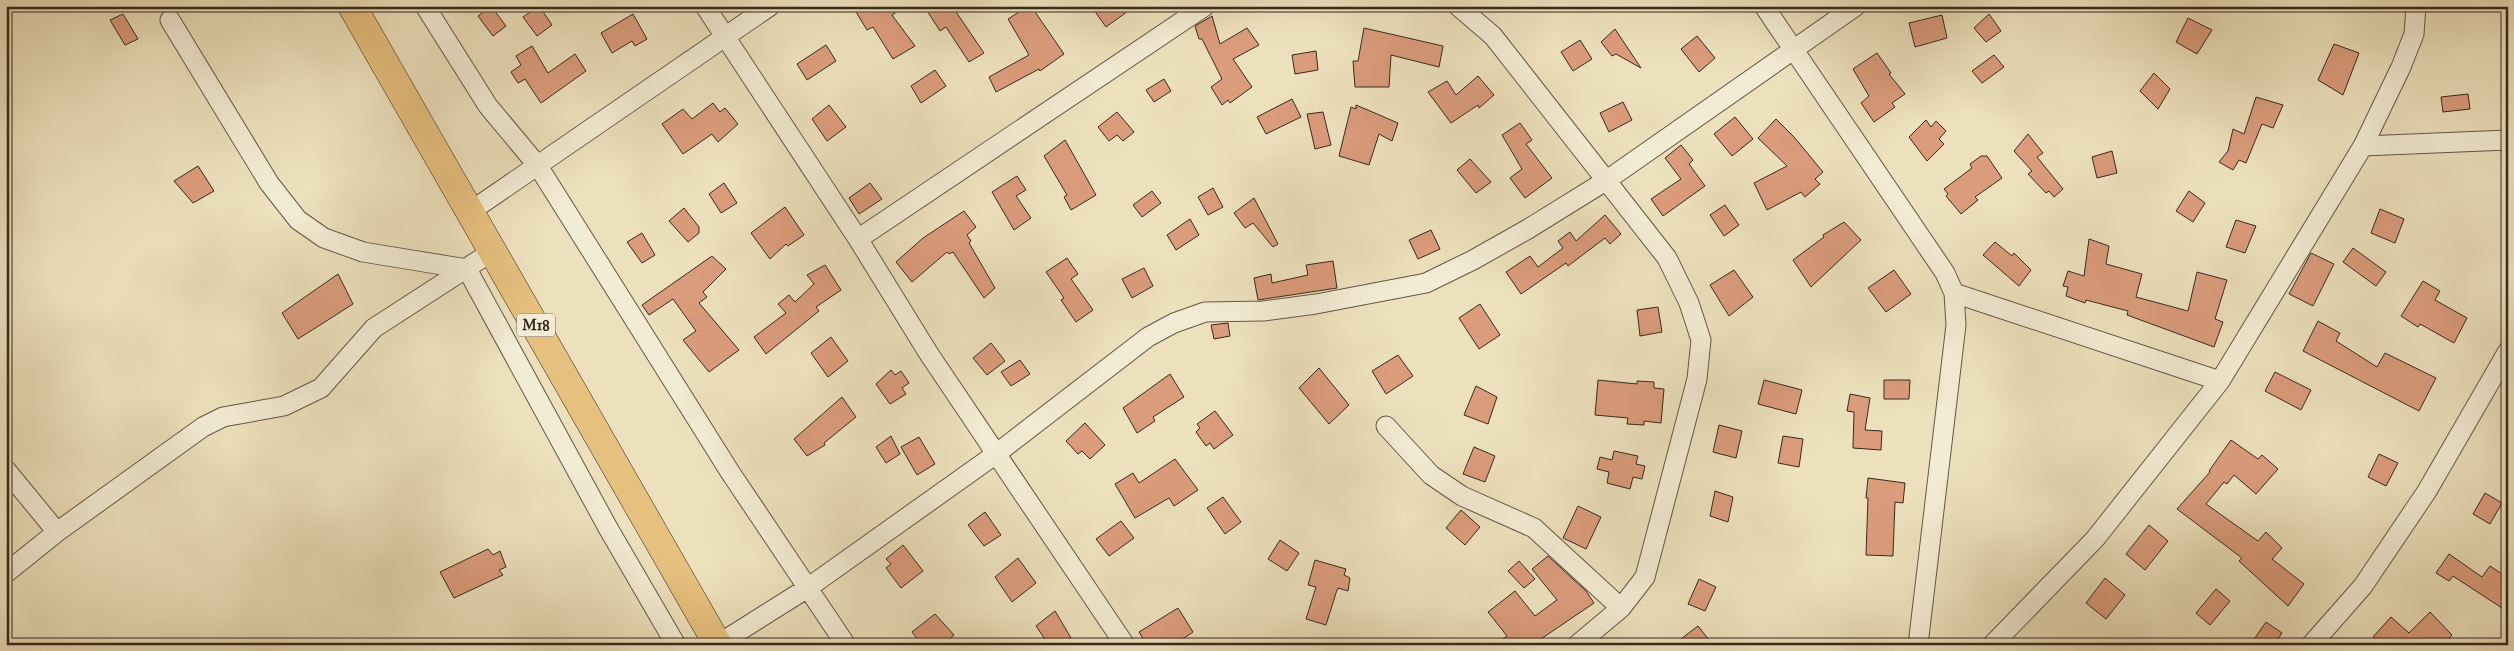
<svg xmlns="http://www.w3.org/2000/svg" width="2514" height="651" font-family="'IM FELL Great Primer',serif">
	<rect width="100%" height="100%" fill="#ede1bd"/>
	<filter id="stains"><feTurbulence type="fractalNoise" baseFrequency=".004" numOctaves="4"/><feColorMatrix values="0 0 0 0 .2 0 0 0 0 .09 0 0 0 0 .02 0 0 0 .5 -.17"/></filter>
	<radialGradient id="worn" r=".72"><stop offset=".6" stop-color="#630" stop-opacity="0"/><stop offset="1" stop-color="#630" stop-opacity=".3"/></radialGradient>
	<path fill="#db9c7c" stroke="#37291e" d="M491 6 506 26 493 36 478 16Z
		M539 6 552 25 537 36 523 17Z
		M865 6H906L892 15 915 46 893 59 873 27 867 30 856 12Z
		M924 6H952L984 53 969 62 946 27 940 31Z
		M1028 6H1031L1064 54 1040 71 1039 69 996 92 989 77 1029 55 1008 19Z
		M1091 6H1135L1106 27Z
		M123 14 138 39 125 45 110 20Z
		M633 14 647 39 635 46 632 41 612 53 601 33Z
		M1989 14 2001 31 1986 42 1974 28Z
		M1942 15 1947 38 1915 47 1909 23Z
		M1212 16 1220 44 1247 28 1259 45 1233 59 1252 87 1230 103 1228 100 1222 105 1211 87 1222 79 1202 39H1199L1195 26Z
		M2188 18 2212 30 2197 54 2176 42Z
		M1364 28 1443 46 1439 67 1391 55 1389 87H1355L1353 61H1358Z
		M1615 29 1641 68 1616 54 1612 56 1601 42Z
		M1697 36 1715 58 1699 72 1681 49Z
		M1580 40 1592 59 1573 71 1561 52Z
		M2334 44 2359 53 2343 95 2318 80Z
		M826 45 836 61 807 80 797 64Z
		M532 46 548 73 575 54 586 71 541 103 525 79 518 83 511 72 521 65 516 56Z
		M1316 51 1318 70 1295 74 1292 55Z
		M1877 53 1891 73 1889 74 1905 94 1892 103 1895 107 1874 122 1861 103 1869 96 1853 69Z
		M1994 55 2004 67 1982 83 1972 71Z
		M935 70 946 86 921 103 911 86Z
		M2154 73 2170 89 2158 109 2140 91Z
		M1478 76 1494 95 1479 108 1478 105 1451 123 1428 92 1447 81 1456 95Z
		M1164 79 1171 91 1154 102 1146 90Z
		M2468 94 2470 109 2443 112 2441 97Z
		M2256 97 2283 105 2273 128 2262 124 2246 163 2239 160 2233 170 2219 162 2228 151 2233 129 2244 134Z
		M1292 99 1301 117 1266 134 1257 117Z
		M1623 102 1632 120 1609 132 1600 113Z
		M713 103 720 112 725 108 738 124 718 142 712 134 683 154 662 124 683 109 692 119Z
		M829 105 846 127 827 141 812 119Z
		M1356 105 1398 123 1392 141 1379 134 1369 165 1339 156 1351 107 1356 109Z
		M1117 112 1134 132 1123 141 1117 135 1109 141 1098 127Z
		M1323 112 1331 145 1315 149 1307 114Z
		M1735 117 1753 139 1732 156 1714 134Z
		M1776 119 1794 137 1823 172 1815 179 1820 184 1805 197 1801 192 1767 210 1754 183 1787 166 1758 138Z
		M1926 120 1931 127 1936 121 1946 131 1939 139 1944 144 1927 161 1909 137Z
		M1520 123 1532 140 1526 144 1552 178 1525 198 1510 178 1522 169 1502 135Z
		M2028 134 2043 153 2037 157 2063 189 2054 197 2049 191 2046 193 2028 174 2032 171 2014 151Z
		M1065 140 1096 195 1071 210 1064 197 1067 195 1044 156Z
		M1681 145 1693 160 1689 164 1705 186 1663 216 1651 199 1681 179 1665 158Z
		M2112 151 2117 173 2097 178 2092 157Z
		M1981 156H1987L2002 178 1975 197 1978 200 1961 214 1946 196 1948 194 1944 189 1972 168 1970 164Z
		M1470 159 1491 182 1476 193 1457 170Z
		M198 166 214 191 193 203 174 181Z
		M1017 176 1026 190 1016 196 1031 218 1014 230 992 192Z
		M724 183 737 203 721 213 709 194Z
		M870 183 882 199 859 214 849 198Z
		M1213 188 1223 207 1208 215 1198 197Z
		M1152 191 1161 203 1142 217 1133 205Z
		M2189 191 2205 203 2193 222 2176 211Z
		M1254 198 1278 244 1273 247 1253 223 1245 228 1234 213Z
		M1725 205 1739 225 1724 236 1710 215Z
		M785 207 804 235 788 246 786 244 770 259 751 233Z
		M684 208 699 227V233L688 242 669 221Z
		M2380 209 2404 219 2395 243 2371 233Z
		M964 211 976 227 967 235 971 241 969 243 995 288 984 298 953 252 949 254 947 252 912 282 896 262 923 238Z
		M1605 215 1621 234 1610 244 1605 238 1568 266 1566 263 1521 294 1506 272 1530 256 1538 267 1563 248 1558 241 1570 232 1576 241Z
		M1190 219 1199 235 1176 250 1167 235Z
		M2236 220 2256 226 2245 253 2226 247Z
		M1844 222 1861 240 1811 287 1793 260 1824 237 1823 235Z
		M1431 230 1440 249 1418 259 1409 240Z
		M642 233 655 255 642 263 627 242Z
		M2089 239 2109 246 2106 264 2142 274 2136 297 2188 311 2197 272 2227 280 2215 319 2223 322 2214 347 2127 315 2128 311 2086 300 2085 303 2066 296 2068 287 2063 286 2068 271 2084 276Z
		M1995 242 2012 256 2014 253 2031 270 2019 286 1983 255Z
		M2353 248 2386 272 2376 286 2343 262Z
		M2311 253 2334 264 2313 306 2289 294Z
		M712 256 726 269 703 292 707 297 699 303 739 350 709 372 683 340 696 331 673 299 649 315 642 305Z
		M1067 258 1078 274 1071 279 1093 310 1076 322 1061 300 1064 298 1046 272Z
		M1333 261 1337 288 1258 300 1254 278 1271 274 1272 283 1308 275 1306 265Z
		M825 265 841 290 816 307 819 311 766 354 754 337 786 313 778 304 789 295 795 302 814 284 807 275Z
		M1144 268 1153 286 1132 298 1122 279Z
		M1734 270 1753 297 1729 316 1710 285Z
		M1894 270 1911 294 1886 312 1868 288Z
		M338 274 353 304 298 339 282 313Z
		M2423 281 2440 291 2435 300 2467 318 2454 343 2420 324 2418 327 2401 316Z
		M1480 304 1500 335 1479 349 1459 318Z
		M1658 307 1662 332 1640 336 1637 310Z
		M2318 321 2340 333 2336 341 2377 367 2385 353 2436 378 2419 411 2303 351Z
		M1228 323 1230 336 1214 339 1211 325Z
		M831 337 848 361 828 377 811 353Z
		M991 343 1005 361 987 375 973 358Z
		M1398 355 1413 376 1386 394 1372 371Z
		M1020 360 1030 374 1011 386 1001 372Z
		M1319 368 1349 405 1329 424 1299 388Z
		M891 370 895 375 901 371 909 383 902 388 906 394 890 404 876 384Z
		M2275 372 2311 390 2301 410 2265 391Z
		M1170 374 1184 397 1153 417 1155 421 1137 433 1123 408Z
		M1598 380 1637 384V381L1654 382V388L1664 389 1661 423 1644 421V425L1627 424 1628 418 1595 415Z
		M1764 380 1802 390 1796 414 1758 404Z
		M1884 380H1910L1909 399H1884Z
		M1476 386 1497 397 1488 424 1464 415Z
		M1850 394 1870 398 1865 430 1882 431 1881 450 1853 448 1854 412 1847 411Z
		M842 397 856 417 824 443 825 445 807 456 794 439Z
		M1215 411 1233 435 1214 449 1210 443 1206 446 1196 432 1200 428 1197 424Z
		M1085 423 1105 445 1090 459 1082 451 1078 454 1066 441Z
		M1719 425 1742 431 1736 458 1713 452Z
		M891 436 900 454 886 463 876 447Z
		M1783 436 1803 439 1799 467 1778 463Z
		M919 437 935 464 917 475 901 447Z
		M2231 440 2258 459 2262 455 2278 469 2256 494 2234 475 2227 484 2224 482 2206 504 2258 541 2266 532 2282 548 2272 559 2304 584 2288 606 2239 561 2242 558 2177 509 2210 472 2209 471Z
		M1474 447 1495 456 1485 482 1463 474Z
		M1614 451 1638 456 1636 464 1645 466 1642 479 1633 477 1630 489 1607 483 1609 472 1597 469 1600 457 1612 460Z
		M2379 454 2398 463 2386 486 2368 477Z
		M1175 459 1198 490 1174 506 1169 498 1135 518 1115 484 1133 473 1139 483Z
		M1868 478 1905 483 1903 503 1895 502 1893 556 1866 555 1868 498H1866Z
		M1715 491 1733 497 1728 522 1710 516Z
		M2485 493 2502 503 2490 524 2473 514Z
		M1223 497 1241 522 1225 534 1207 508Z
		M1578 506 1601 517 1586 549 1563 538Z
		M1461 510 1480 527 1465 545 1446 528Z
		M985 512 1001 535 984 546 968 525Z
		M1121 521 1134 538 1109 556 1096 539Z
		M2149 525 2168 541 2145 570 2126 554Z
		M1280 540 1299 553 1287 571 1268 559Z
		M903 545 923 571 901 588 886 568 891 564 886 559Z
		M488 549 493 555 500 551 506 567 499 570 503 575 454 598 440 572Z
		M2449 554 2482 577 2490 566 2508 578V612L2453 576 2449 581 2436 573Z
		M1548 556 1586 591 1594 603 1532 645H1494L1507 636 1488 612 1515 591 1535 616 1557 600 1532 569Z
		M1018 558 1036 583 1012 602 995 577Z
		M1315 560 1346 569 1344 575 1350 578 1348 591 1338 588 1336 593 1326 625 1306 619 1316 587 1308 585Z
		M1519 561 1535 579 1524 588 1508 571Z
		M2105 578 2125 595 2106 619 2086 603Z
		M1699 579 1716 587 1705 611 1688 604Z
		M2216 589 2230 601 2210 625 2196 613Z
		M1178 608 1193 632 1174 645H1147L1139 632Z
		M1055 611 1071 638 1062 645H1049L1036 626Z
		M2430 612 2452 635 2443 645H2382L2373 637 2391 617 2409 633Z
		M935 614 954 635 943 645H922L912 632Z
		M2266 622 2282 633 2274 645H2250Z
		M1698 626 1713 645H1673Z"/>
	<g fill="none" stroke-linecap="round" stroke-linejoin="round">
		<g stroke="#645746" stroke-width="21">
			<path id="minor" d="M425 6 488 106 538 166 730 472 846 645
				M705 6 858 239 929 354 1125 645
				M1458 6 1493 36 1667 258 1689 303 1701 340 1697 379 1645 577 1621 608 1577 645
				M1764 6 1945 273 1954 293 1956 325 1918 645
				M170 20 269 183 298 220 324 238 363 252 467 269
				M2363 146 2508 140
				M471 211 770 6
				M858 239 1205 6
				M467 269 608 528 676 645
				M1954 293 2220 381
				M1386 426 1431 475 1462 496 1534 528 1621 608
				M6 470 57 532
				M6 573 57 532 203 427 223 417 284 406 321 388 374 328 493 251
				M717 645 809 587 996 454 1148 337 1174 323 1205 312 1263 311 1316 304 1426 283 1473 260 1528 229 1607 180 1856 6
				M1992 645 2095 539 2220 381 2363 146 2401 67 2414 34 2416 6
				M2311 645 2363 586 2427 491 2508 351"/>
		</g>
		<g stroke="#37291e" stroke-width="29">
			<path id="primary" d="M352 6 718 645"/>
		</g>
		<use href="#minor" stroke="#f3ecd4" stroke-width="19"/>
		<use href="#primary" stroke="#e6c07e" stroke-width="28"/>
	</g>
	<g text-anchor="middle" stroke-width="4.5" stroke-linejoin="round" paint-order="stroke">
		<rect fill="#f3ecd4" stroke="#6f6455" stroke-width="1" x="517" y="313.5" width="38" height="23" rx="4"/>
		<g font-size="14" font-weight="bold" fill="#37291e">
			<text x="536" y="330">M18</text>
		</g>
	</g>
	<rect width="2514" height="651" fill="none" stroke="#ede1bd" stroke-width="25"/>
	<rect x="8" y="8" width="2499" height="636" fill="none" stroke="#37291e" stroke-width="2.5"/>
	<rect x="12" y="12" width="2489" height="626" fill="none" stroke="#37291e"/>
	<rect width="100%" height="100%" filter="url(#stains)"/>
	<rect width="100%" height="100%" fill="url(#worn)"/>
</svg>
